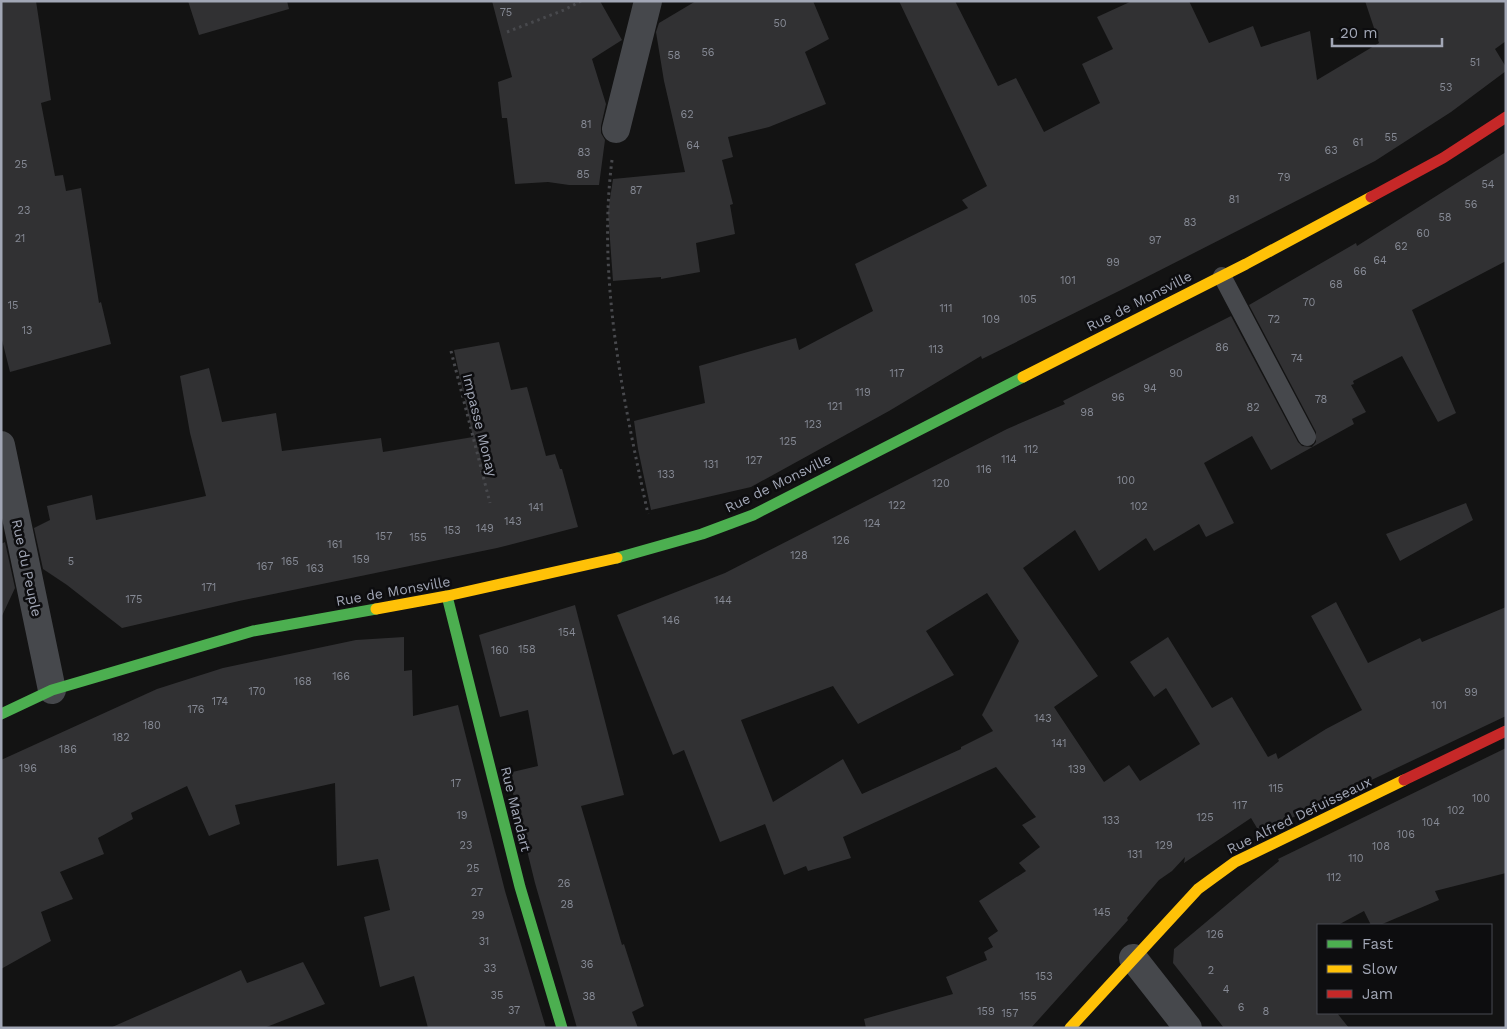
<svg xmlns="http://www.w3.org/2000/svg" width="1507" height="1029" font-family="'Work Sans',sans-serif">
	<rect width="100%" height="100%" fill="#131313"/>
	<path fill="#313133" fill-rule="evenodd" d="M1 1H36L51 100 41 103 55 176 63 175 66 191 81 188 99 303 101 302 111 344 10 372 1 336Z
		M188 1H287L289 9 199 35Z
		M492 1H600L622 40 592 59 606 104 601 126V133L605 140 599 185H569L548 182 515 184 507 118H502L498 82 512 77Z
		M696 1H813L829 39 805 52 826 104 769 127 728 137 733 157 722 160 733 204 730 205 735 234 696 243 700 272 661 279V277L613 281 608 212 613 179 685 172 664 81 656 32 659 23Z
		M899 1H955L998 86 1016 78 1044 132 1100 103 1082 64 1113 49 1097 17 1132 1H1189L1209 43 1253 26 1261 47 1310 31 1317 80 1379 43 1365 1H1506V41L1495 49 1506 67V71L1451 112 1375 161 1125 288 982 359 981 356 889 411 751 487 651 510 638 449 634 421 705 403 699 366 796 338 799 350 873 311 855 264 968 208 962 200 987 186Z
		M1506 152V261L1412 310 1456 413 1438 422 1402 356 1353 381 1354 384 1351 385 1366 412 1352 419 1354 424 1271 470 1252 436 1204 463 1234 523 1206 537 1199 524 1154 551 1146 538 1099 571 1075 530 1023 568 1098 676 1054 707 1104 782 1129 765 1140 781 1200 744 1166 688 1154 697 1130 662 1168 637 1212 708 1232 697 1268 757 1276 753 1278 759 1326 729 1362 710 1311 616 1336 602 1368 663 1420 638 1422 642 1506 607V716L1260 833 1251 818 1184 863 1185 857 1172 871 1159 880 1127 918 1128 920 1031 1028H866L864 1019 953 994 946 977 987 960 984 952 993 947 988 938 998 931 979 901 1026 871 1019 863 1040 847 1022 825 1036 817 996 767 843 837 851 858 808 871 806 866 784 875 765 824 720 842 684 750 673 755 617 615 725 573 1007 429 1065 404 1063 401 1231 316 1298 442 1302 446 1312 447 1316 442V432L1249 305 1356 243 1357 246ZM987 593 1019 641 982 715 993 731 961 747V749L862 794 843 759 773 802 741 720 833 686 858 724 954 675 926 631Z
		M499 342 511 390 527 387 546 456 555 454 560 469H562L578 527 497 548 239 601 122 628 67 585 43 569 34 528 50 520 47 506 92 495 96 520 206 496 190 433 180 376 209 368 222 422 276 413 282 451 381 438 383 452 473 437 454 350Z
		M1466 503 1473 520 1400 561 1386 534Z
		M5 542 15 588 1 618V544Z
		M575 605 624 795 581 806 622 945 624 944 644 1006 632 1012 638 1028H577L535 883 508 773 538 766 528 710 500 717 479 635Z
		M404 637V671L412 670 413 716 458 705 505 891 546 1028H428L414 976 380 987 364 917 390 910 378 859 337 866 335 783 235 805 240 824 209 836 187 786 131 813 133 819 98 838 104 854 60 872 73 899 41 912 51 941 1 969V760L157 689 223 668 356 640Z
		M1506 748V873L1435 891 1439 900 1380 925H1371L1364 911 1338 925H1318V1013H1337L1349 1028H1224L1173 963 1174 949 1279 861 1278 859Z
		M303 962 325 1004 264 1028H110L241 970 247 983Z"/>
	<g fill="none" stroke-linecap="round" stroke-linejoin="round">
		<path stroke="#48494d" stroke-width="3" stroke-dasharray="2.5 4" stroke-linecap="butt" d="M507 32 564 10 581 1
			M612 160C597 278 623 399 648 514
			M451 351 490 503"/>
		<path stroke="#46484c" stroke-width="18" d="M1222 276 1307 437"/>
		<path stroke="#46484c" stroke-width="28" d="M616 129 648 1
			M1 445 52 690
			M1133 958 1188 1028"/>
		<path stroke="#4caf50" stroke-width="11" d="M617 558 702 534 753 515 1023 377
			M447 596 520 887 562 1028
			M1 714 52 690 253 631 376 609"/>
		<path stroke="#ffc107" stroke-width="11" d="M1023 377 1246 264 1371 197
			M376 609 447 596 617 558
			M1070 1028 1198 889 1235 862 1404 780"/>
		<path stroke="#c62828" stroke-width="11" d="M1371 197 1443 158 1506 117
			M1404 780 1506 731"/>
	</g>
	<g text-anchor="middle" stroke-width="5" stroke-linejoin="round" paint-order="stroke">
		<g font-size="11" fill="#868a95">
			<text x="506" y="16">75</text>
			<text x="780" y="27">50</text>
			<text x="708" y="56">56</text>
			<text x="674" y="59">58</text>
			<text x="1475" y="66">51</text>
			<text x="1446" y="91">53</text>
			<text x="687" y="118">62</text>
			<text x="586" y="128">81</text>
			<text x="1391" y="141">55</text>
			<text x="1358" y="146">61</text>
			<text x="693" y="149">64</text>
			<text x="1331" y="154">63</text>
			<text x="584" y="156">83</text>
			<text x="21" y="168">25</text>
			<text x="583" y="178">85</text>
			<text x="1284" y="181">79</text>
			<text x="1488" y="188">54</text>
			<text x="636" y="194">87</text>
			<text x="1234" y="203">81</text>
			<text x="1471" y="208">56</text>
			<text x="24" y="214">23</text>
			<text x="1445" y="221">58</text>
			<text x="1190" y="226">83</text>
			<text x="1423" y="237">60</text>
			<text x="20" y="242">21</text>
			<text x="1155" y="244">97</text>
			<text x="1401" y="250">62</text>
			<text x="1380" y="264">64</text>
			<text x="1113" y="266">99</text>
			<text x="1360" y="275">66</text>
			<text x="1068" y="284">101</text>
			<text x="1336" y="288">68</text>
			<text x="1028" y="303">105</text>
			<text x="1309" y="306">70</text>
			<text x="13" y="309">15</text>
			<text x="946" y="312">111</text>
			<text x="991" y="323">109</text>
			<text x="1274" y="323">72</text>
			<text x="27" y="334">13</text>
			<text x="1222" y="351">86</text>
			<text x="936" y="353">113</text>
			<text x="1297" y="362">74</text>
			<text x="897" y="377">117</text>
			<text x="1176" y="377">90</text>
			<text x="1150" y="392">94</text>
			<text x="863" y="396">119</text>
			<text x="1118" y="401">96</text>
			<text x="1321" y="403">78</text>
			<text x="835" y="410">121</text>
			<text x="1253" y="411">82</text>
			<text x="1087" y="416">98</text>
			<text x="813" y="428">123</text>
			<text x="788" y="445">125</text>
			<text x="1031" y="453">112</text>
			<text x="1009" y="463">114</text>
			<text x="754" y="464">127</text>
			<text x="711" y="468">131</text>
			<text x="984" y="473">116</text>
			<text x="666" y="478">133</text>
			<text x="1126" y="484">100</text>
			<text x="941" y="487">120</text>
			<text x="897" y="509">122</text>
			<text x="1139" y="510">102</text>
			<text x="536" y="511">141</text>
			<text x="513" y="525">143</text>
			<text x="872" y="527">124</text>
			<text x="485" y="532">149</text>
			<text x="452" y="534">153</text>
			<text x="384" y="540">157</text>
			<text x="418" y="541">155</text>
			<text x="841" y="544">126</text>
			<text x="335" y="548">161</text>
			<text x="799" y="559">128</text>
			<text x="361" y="563">159</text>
			<text x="71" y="565">5</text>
			<text x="290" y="565">165</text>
			<text x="265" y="570">167</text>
			<text x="315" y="572">163</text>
			<text x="209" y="591">171</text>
			<text x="134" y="603">175</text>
			<text x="723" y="604">144</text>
			<text x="671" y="624">146</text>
			<text x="567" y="636">154</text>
			<text x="527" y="653">158</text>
			<text x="500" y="654">160</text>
			<text x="341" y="680">166</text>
			<text x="303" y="685">168</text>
			<text x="257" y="695">170</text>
			<text x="1471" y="696">99</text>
			<text x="220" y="705">174</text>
			<text x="1439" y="709">101</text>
			<text x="196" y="713">176</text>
			<text x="1043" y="722">143</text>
			<text x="152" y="729">180</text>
			<text x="121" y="741">182</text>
			<text x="1059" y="747">141</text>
			<text x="68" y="753">186</text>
			<text x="28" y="772">196</text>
			<text x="1077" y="773">139</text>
			<text x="456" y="787">17</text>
			<text x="1276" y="792">115</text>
			<text x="1481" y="802">100</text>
			<text x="1240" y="809">117</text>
			<text x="1456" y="814">102</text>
			<text x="462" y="819">19</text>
			<text x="1205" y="821">125</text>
			<text x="1111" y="824">133</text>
			<text x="1431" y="826">104</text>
			<text x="1406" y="838">106</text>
			<text x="466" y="849">23</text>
			<text x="1164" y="849">129</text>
			<text x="1381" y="850">108</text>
			<text x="1135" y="858">131</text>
			<text x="1356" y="862">110</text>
			<text x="473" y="872">25</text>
			<text x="1334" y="881">112</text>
			<text x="564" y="887">26</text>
			<text x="477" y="896">27</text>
			<text x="567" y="908">28</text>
			<text x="1102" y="916">145</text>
			<text x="478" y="919">29</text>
			<text x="1215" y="938">126</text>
			<text x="484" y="945">31</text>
			<text x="587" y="968">36</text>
			<text x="490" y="972">33</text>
			<text x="1211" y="974">2</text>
			<text x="1044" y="980">153</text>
			<text x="1226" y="993">4</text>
			<text x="497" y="999">35</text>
			<text x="589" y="1000">38</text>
			<text x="1028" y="1000">155</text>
			<text x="1241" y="1011">6</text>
			<text x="514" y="1014">37</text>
			<text x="986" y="1015">159</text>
			<text x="1266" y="1015">8</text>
			<text x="1010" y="1017">157</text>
		</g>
		<g font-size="14" fill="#a2a7b6" stroke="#0d0d0f">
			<text transform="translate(1139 301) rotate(-27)" y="5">Rue de Monsville</text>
			<text transform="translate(480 425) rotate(76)" y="5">Impasse Monay</text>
			<text transform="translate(778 483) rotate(-26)" y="5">Rue de Monsville</text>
			<text transform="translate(27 568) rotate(78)" y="5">Rue du Peuple</text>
			<text transform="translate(393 591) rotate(-10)" y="5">Rue de Monsville</text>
			<text transform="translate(516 809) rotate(76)" y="5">Rue Mandart</text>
			<text transform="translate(1299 815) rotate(-26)" y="5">Rue Alfred Defuisseaux</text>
		</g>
	</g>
	<rect width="1507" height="1029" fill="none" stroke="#a2a7b6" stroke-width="5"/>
	<rect x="1317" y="924" width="175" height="90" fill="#0d0d0f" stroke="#494b52"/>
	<rect x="1327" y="940" width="25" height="8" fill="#4caf50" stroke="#494b52"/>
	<text x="1362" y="949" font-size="15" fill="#a2a7b6">Fast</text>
	<rect x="1327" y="965" width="25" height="8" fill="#ffc107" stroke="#494b52"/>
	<text x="1362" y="974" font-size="15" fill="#a2a7b6">Slow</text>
	<rect x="1327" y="990" width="25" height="8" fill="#c62828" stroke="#494b52"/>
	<text x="1362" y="999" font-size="15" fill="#a2a7b6">Jam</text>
	<path d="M1332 38v8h110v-8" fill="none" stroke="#a2a7b6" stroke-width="2.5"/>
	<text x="1340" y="38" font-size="15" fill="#a2a7b6" stroke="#0d0d0f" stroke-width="4" paint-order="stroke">20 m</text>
</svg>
